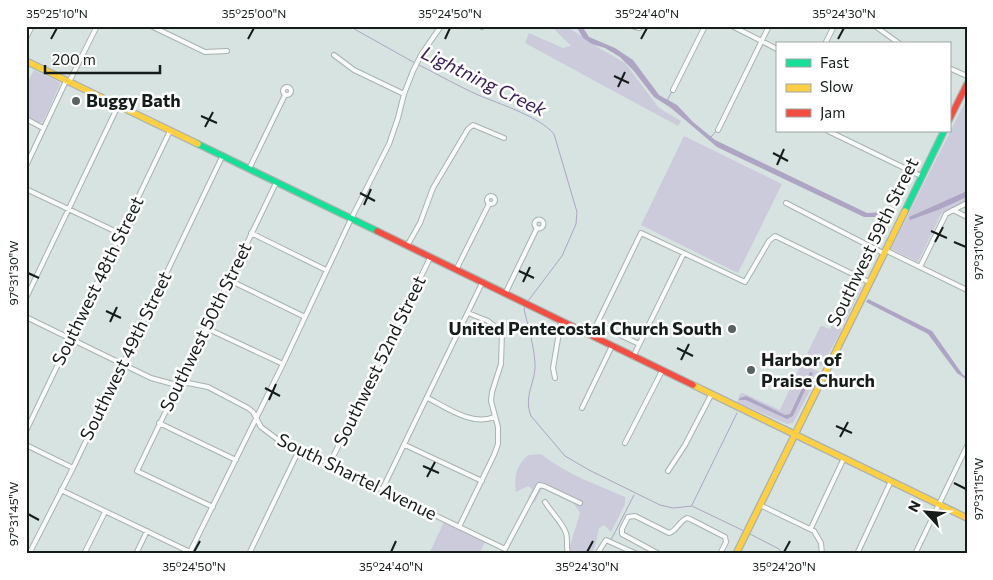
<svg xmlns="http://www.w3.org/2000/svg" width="993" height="580" font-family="Commissioner,sans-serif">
	<rect width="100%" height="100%" fill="#d6e3e0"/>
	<path fill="#cccbdc" d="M551 26H566L599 48 625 63 659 108 681 121 678 126 525 43 529 33 563 48 571 46Z
		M34 70 59 82 60 84 43 122 38 123 26 117V86Z
		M967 98V191L962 194 959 201 967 197V200L941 214 918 262 891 249Z
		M684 136 782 184 738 273 641 225Z
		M853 277 861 282V288L847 318 843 322 833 316Z
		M833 323 841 328V331L822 366 805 358 820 327 822 326 830 329Z
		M801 364 820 372 793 423 787 424 737 402 740 394 743 393 780 410Z
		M541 454C566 474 595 484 625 497V504L611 532 604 525 599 528 595 547 592 554H571L569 549 580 513 574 504 542 488 535 502 528 499 532 489 528 486 516 492C514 476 516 466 528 455Z
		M444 522 485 542 479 554H429Z"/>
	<path fill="#ada5c3" d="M576 26H582L589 37 615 48 633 60 659 95 677 105 693 122 715 140 867 213 886 212 893 215V217H864L717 147 671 108 654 97 633 70 620 57 605 48 592 44 583 38Z
		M967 191V197L938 210 910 220 909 217Z
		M868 299 932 331 963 375 967 377V380L957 373 928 334 866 302Z
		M810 372 813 373 793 416 787 419 746 400H739L740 398 746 396 785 415 790 414Z"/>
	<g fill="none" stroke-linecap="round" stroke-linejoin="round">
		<path stroke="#ada5c3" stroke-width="1" d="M349 26 415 63
			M419 65C439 75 458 86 478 95 500 104 540 117 554 134L577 212 576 224 562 256 528 301
			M667 101 672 91
			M711 137 717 130
			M526 305 524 309C528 327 534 345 535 363 536 383 523 395 531 416L565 456 589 470 660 505 673 508 692 506 744 531
			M692 505 737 413
			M750 534 779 549 783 554
			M611 540 634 495"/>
		<g stroke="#a8b2b0" stroke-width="6">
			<path id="street" d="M151 26 205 52 227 51
				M480 26 482 27
				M632 26 639 28 642 26
				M732 26 777 49
				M875 26 900 44
				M26 38 32 26
				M825 44 834 26
				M334 55 354 70 404 94
				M949 68 967 76
				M69 82 97 26
				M283 91a4 4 0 1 1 8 0a4 4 0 1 1-8 0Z
				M673 90 705 26
				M26 119 43 128
				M718 130 769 26
				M828 131 921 176
				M26 166 66 81
				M249 169 285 95
				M26 189 121 234
				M487 200a4 4 0 1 1 8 0a4 4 0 1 1-8 0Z
				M786 203 883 253
				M953 210 967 217
				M534.5 224a4.5 4.5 0 1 1 9 0a4.5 4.5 0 1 1-9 0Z
				M251 233 326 270
				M407 246 420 223 433 188 468 129 473 125 504 138
				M885 250 967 290
				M920 267 946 214 967 203
				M456 270 489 204
				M229 280 305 317
				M505 294 537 228
				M26 298 118 106
				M26 317 151 378 173 384 188 383 208 387 248 408 253 412 261 427 277 439 505 549
				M597 324 639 344
				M206 328 283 364
				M591 336 641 233 745 282 769 241 775 236 869 282
				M633 357 684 253
				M555 378 553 368 561 321
				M428 398C447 408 472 426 494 417
				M582 408 612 346
				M159 423 236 460
				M26 431 170 131
				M625 443 662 371
				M26 445 73 468
				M405 445 482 481
				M329 465 430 258
				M668 471 685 445 711 395
				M61 490 190 552
				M382 490 482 283
				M545 502C551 512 562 522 566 533 568 540 566 547 568 554
				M760 505 814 531 821 543 822 554
				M213 507 137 471 276 183
				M459 527 494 455 498 444V427L491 401 492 392 501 364 502 332 488 321 468 313
				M811 528 844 458
				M505 549 539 485 544 486 580 503
				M29 554 73 468 222 157
				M84 554 105 512
				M136 554 147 531
				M189 554 283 364 351 219 389 144 398 118 404 94 413 71 421 55 441 26
				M249 554 299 450
				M597 554 606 540 637 554
				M659 554 622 534V529L628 517 635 516 669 533C677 531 679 521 687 518L690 519 725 537 726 542 720 554
				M857 554 891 481
				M915 554 967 446"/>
		</g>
		<g stroke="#a8b2b0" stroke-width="8">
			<path id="fast" d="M198 144 377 231
				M905 211 944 131"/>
		</g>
		<g stroke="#a8b2b0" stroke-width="8">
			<path id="slow" d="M26 61 198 144
				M693 385 967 518
				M736 554 905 211"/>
		</g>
		<g stroke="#a8b2b0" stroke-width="8">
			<path id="jam" d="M949 120 967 84
				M377 231 693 385"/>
		</g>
		<use href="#street" stroke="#f9fbfa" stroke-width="4"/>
		<use href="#fast" stroke="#16e098" stroke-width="5.5"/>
		<use href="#slow" stroke="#ffcf43" stroke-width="5.5"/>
		<use href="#jam" stroke="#f24e42" stroke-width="5.5"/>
	</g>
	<path fill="none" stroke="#151d1b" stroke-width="2" d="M51 39 57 28M248 39 254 28M445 39 450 28M641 39 647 28M838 39 844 28M614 76 629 83M618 87 625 72M201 116 217 123M205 127 213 112M773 153 788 161M777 165 784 149M360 193 375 201M364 205 371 189M931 231 947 238M935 242 943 227M954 242 966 247M519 271 534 278M28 273 39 278M523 282 530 267M106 311 121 318M110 322 117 307M677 348 693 356M681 360 689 344M265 388 280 396M269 400 276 384M836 426 852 433M840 437 848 422M423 466 439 473M427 477 435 462M954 483 966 489M28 514 39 520M194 552 200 541M391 552 396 541M587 552 593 541M784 552 790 541"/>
	<g fill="#596260" stroke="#fff" stroke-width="2">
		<circle cx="76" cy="101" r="5"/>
		<circle cx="732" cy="329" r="5"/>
		<circle cx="751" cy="370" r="5"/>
	</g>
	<g text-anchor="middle" stroke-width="5" stroke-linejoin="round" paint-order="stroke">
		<g font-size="18" font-weight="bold" fill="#151d1b" stroke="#fff" text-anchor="start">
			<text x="86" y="107">Buggy Bath</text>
			<text x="722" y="335" text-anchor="end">United Pentecostal Church South</text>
			<text x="761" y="366">Harbor of<tspan x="761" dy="21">Praise Church</tspan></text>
		</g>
		<g font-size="18" fill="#151d1b" stroke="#fff">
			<text transform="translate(873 242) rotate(-64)" y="6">Southwest 59th Street</text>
			<text transform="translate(98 281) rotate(-64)" y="6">Southwest 48th Street</text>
			<text transform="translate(206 327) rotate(-64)" y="6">Southwest 50th Street</text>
			<text transform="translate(126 356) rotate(-64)" y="6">Southwest 49th Street</text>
			<text transform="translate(380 361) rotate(-64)" y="6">Southwest 52nd Street</text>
			<text transform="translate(357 477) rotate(26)" y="6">South Shartel Avenue</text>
		</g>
		<g font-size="19" font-style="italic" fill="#371e54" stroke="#fff">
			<text transform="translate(484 81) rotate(26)" y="7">Lightning Creek</text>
		</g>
	</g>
	<rect width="993" height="580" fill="none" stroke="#ffffff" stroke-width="55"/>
	<rect x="776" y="42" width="175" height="90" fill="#ffffff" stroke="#a1a5a4"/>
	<rect x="786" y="59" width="25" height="8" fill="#16e098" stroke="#a1a5a4"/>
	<text x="820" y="68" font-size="15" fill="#151d1b">Fast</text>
	<rect x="786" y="84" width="25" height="8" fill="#ffcf43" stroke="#a1a5a4"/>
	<text x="820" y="92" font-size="15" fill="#151d1b">Slow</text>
	<rect x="786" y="109" width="25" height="8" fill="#f24e42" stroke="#a1a5a4"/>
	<text x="820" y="118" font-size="15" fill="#151d1b">Jam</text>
	<g transform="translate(926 512) rotate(296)" stroke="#ffffff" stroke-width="4" paint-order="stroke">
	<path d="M0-4L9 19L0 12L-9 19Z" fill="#151d1b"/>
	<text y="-8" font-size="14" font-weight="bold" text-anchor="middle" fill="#151d1b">N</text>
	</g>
	<path d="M45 65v8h115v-8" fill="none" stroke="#151d1b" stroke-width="2.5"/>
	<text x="52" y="65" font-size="15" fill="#151d1b" stroke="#ffffff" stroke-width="4" paint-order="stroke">200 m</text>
	<rect x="28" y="28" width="938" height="524" fill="none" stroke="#151d1b" stroke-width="2"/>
	<g font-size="12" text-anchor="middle" fill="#151d1b">
		<text x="57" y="18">35°25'10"N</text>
		<text x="254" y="18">35°25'00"N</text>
		<text x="450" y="18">35°24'50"N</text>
		<text x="647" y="18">35°24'40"N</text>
		<text x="844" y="18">35°24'30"N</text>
		<text transform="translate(979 247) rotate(-90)" y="4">97°31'00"W</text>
		<text transform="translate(14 273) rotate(-90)" y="4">97°31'30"W</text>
		<text transform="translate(979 489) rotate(-90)" y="4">97°31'15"W</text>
		<text transform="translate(14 514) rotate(-90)" y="4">97°31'45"W</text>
		<text x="194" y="571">35°24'50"N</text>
		<text x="391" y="571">35°24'40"N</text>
		<text x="587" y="571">35°24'30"N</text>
		<text x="784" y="571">35°24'20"N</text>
	</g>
</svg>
